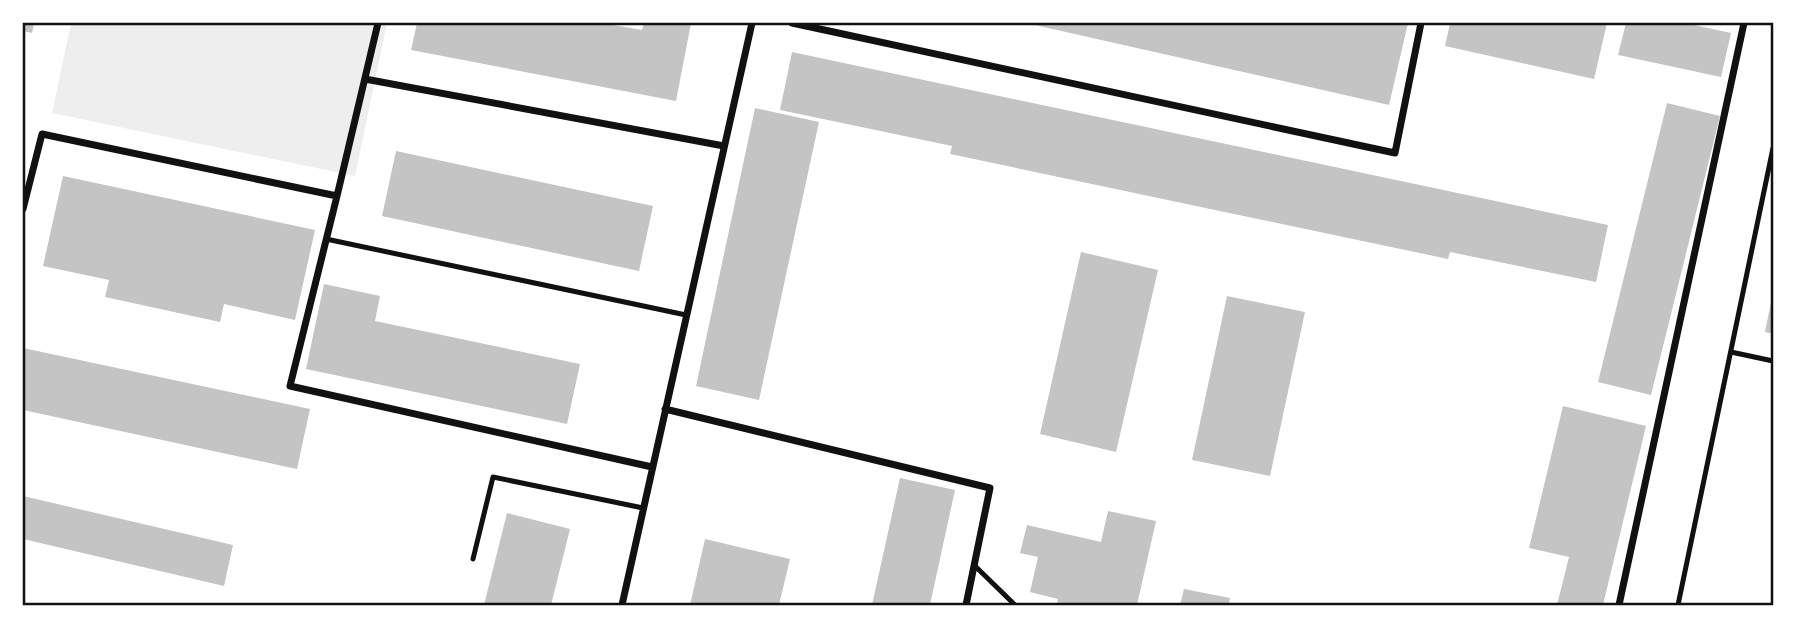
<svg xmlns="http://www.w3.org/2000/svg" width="1796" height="628" font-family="'Roboto Condensed',sans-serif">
	<rect width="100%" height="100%" fill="#fff"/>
	<path fill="#eee" d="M71 23H387L355 176 52 113Z"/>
	<path fill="#c4c4c4" d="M23 23H34L32 33 23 31Z
		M417 23H602L642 30 644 23H691L676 101 411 50Z
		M1026 23H1408L1389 105Z
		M1450 23H1607L1594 79 1445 46Z
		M1626 23H1685L1731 33 1721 77 1618 55Z
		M792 52 1608 225 1596 282 1450 252 1448 259 950 154 952 146 780 110Z
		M1667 103 1720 116 1651 395 1598 382Z
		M755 108 819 122 759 400 696 386Z
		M396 151 653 206 639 271 382 216Z
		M63 176 315 230 295 320 224 304 220 322 105 297 109 280 43 266Z
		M1081 252 1158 270 1116 452 1040 434Z
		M324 284 380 296 375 321 580 364 567 424 306 369Z
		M1227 296 1305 312 1270 476 1192 460Z
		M1772 297H1773V334L1765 332Z
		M23 348 310 409 297 469 23 410Z
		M1563 406 1646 426 1603 605H1557L1569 557 1529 548Z
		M900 478 955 490 930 605H872Z
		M23 496 233 545 224 586 23 539Z
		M1108 511 1156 521 1137 605H1057L1058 599 1030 592 1038 557 1020 553 1027 525 1101 542Z
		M507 513 570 529 551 605H484Z
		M705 539 790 559 779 605H690Z
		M1184 589 1230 598 1229 605H1180Z"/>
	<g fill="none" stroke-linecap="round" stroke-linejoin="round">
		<path stroke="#111" stroke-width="5" d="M326 239 686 315
			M1731 352 1773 361
			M473 559 493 477 643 508
			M974 565 1015 605
			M1678 605 1773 148"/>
		<path stroke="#111" stroke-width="7" d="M792 23 1395 153 1421 23
			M365 79 724 146
			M337 196 378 23
			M23 209 42 134 337 196 290 386 652 467
			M665 409 990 488 966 605
			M622 605 752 23
			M1619 605 1744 23"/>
	</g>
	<rect width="1796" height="628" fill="none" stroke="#ffffff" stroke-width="49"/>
	<rect x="24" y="24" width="1748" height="580" fill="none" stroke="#111" stroke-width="2.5"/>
</svg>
